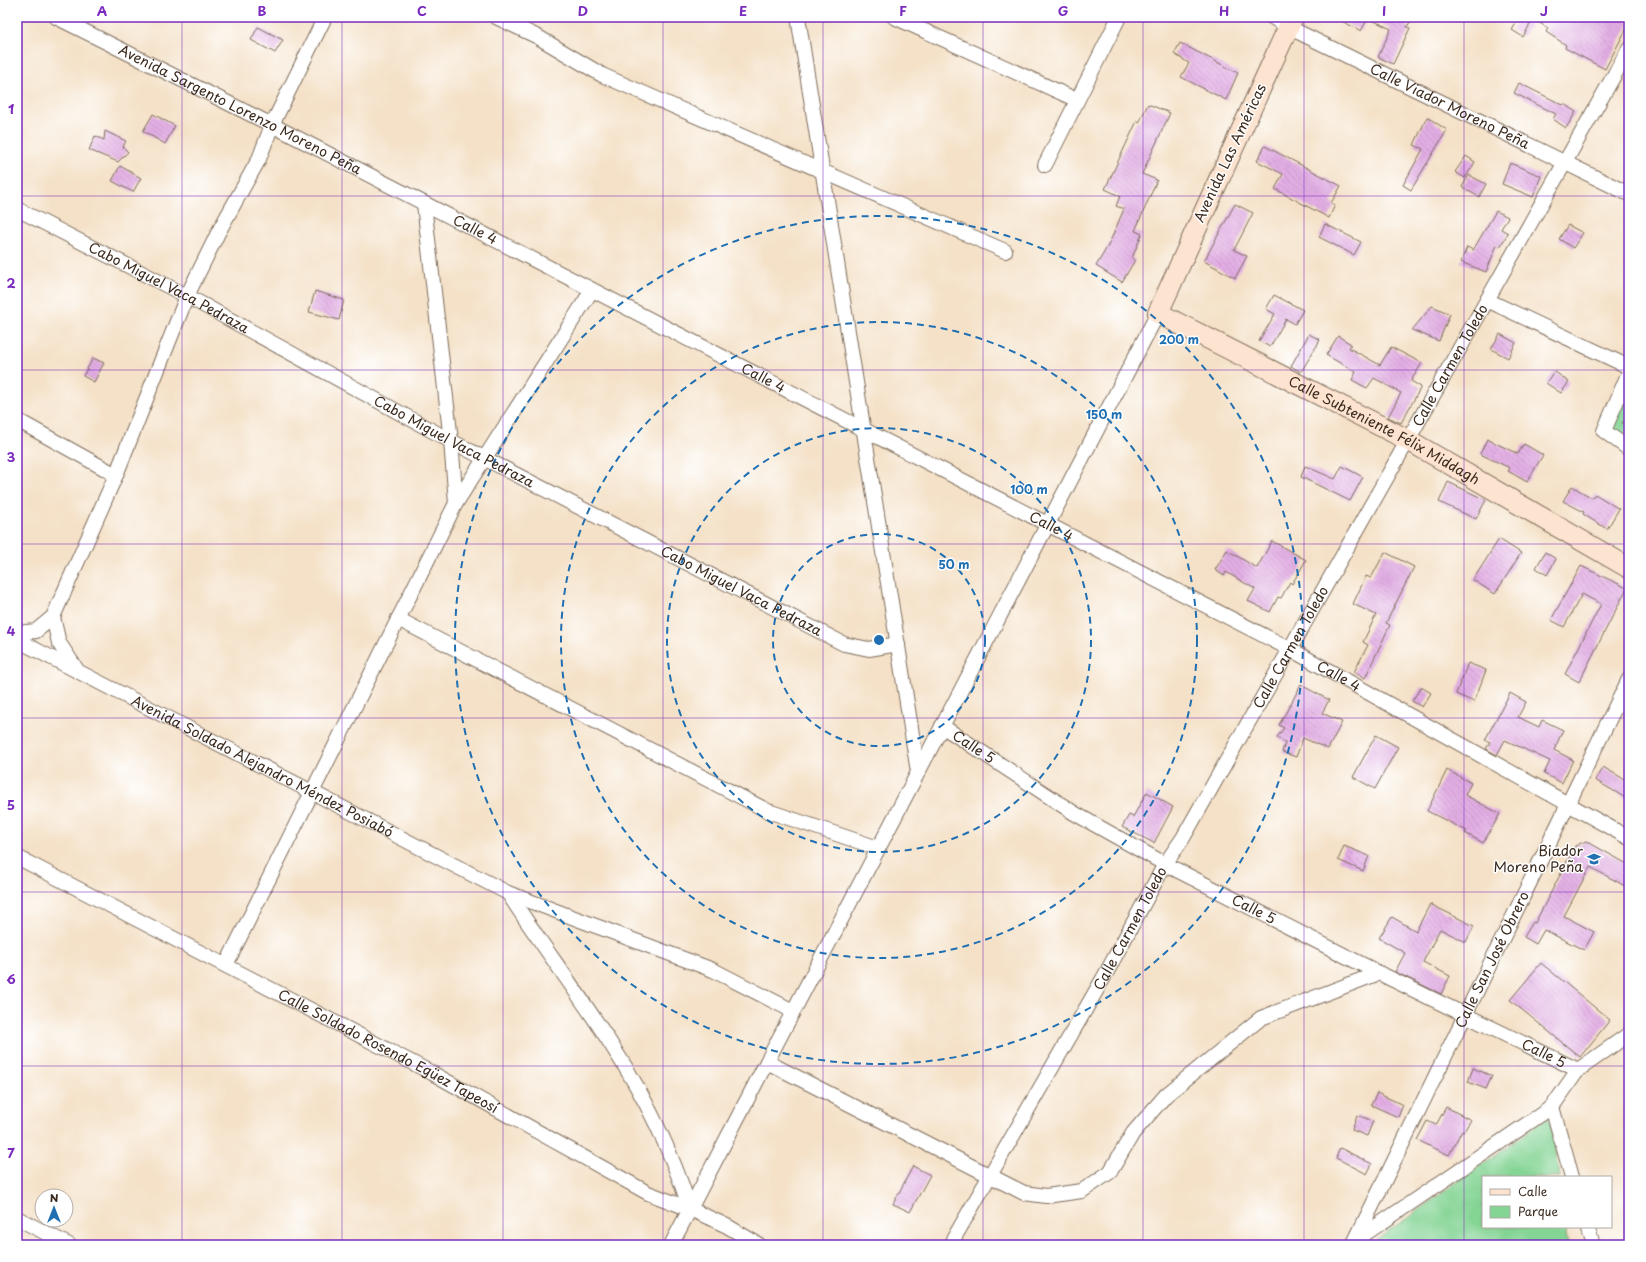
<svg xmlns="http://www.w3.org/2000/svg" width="1646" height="1262" font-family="'Playpen Sans',sans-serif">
	<defs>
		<pattern id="building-back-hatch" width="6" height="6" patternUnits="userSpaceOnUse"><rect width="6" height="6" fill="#e3aee5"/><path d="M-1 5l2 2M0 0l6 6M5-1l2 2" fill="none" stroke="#b98eb9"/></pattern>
	</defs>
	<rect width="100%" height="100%" fill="#fff"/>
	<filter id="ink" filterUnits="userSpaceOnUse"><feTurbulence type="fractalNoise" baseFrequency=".025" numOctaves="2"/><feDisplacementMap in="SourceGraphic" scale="8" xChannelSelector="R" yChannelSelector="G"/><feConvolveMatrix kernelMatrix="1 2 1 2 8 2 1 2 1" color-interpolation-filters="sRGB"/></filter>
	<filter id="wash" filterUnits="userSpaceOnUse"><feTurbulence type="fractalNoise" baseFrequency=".012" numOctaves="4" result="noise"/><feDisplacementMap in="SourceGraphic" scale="16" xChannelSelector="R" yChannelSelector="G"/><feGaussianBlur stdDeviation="0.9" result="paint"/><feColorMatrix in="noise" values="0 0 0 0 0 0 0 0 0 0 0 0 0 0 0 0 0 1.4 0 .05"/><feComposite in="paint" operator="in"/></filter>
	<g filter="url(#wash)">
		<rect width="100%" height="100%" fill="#f4e1c7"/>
		<path fill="#84d494" stroke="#607f59" d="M1629 372V446L1604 431Z
			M1550 1116 1559 1177H1483V1227H1565L1568 1245H1369Z"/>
		<g id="blocks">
			<path fill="url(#building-back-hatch)" d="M1334 17H1413L1407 27 1410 28 1393 64 1378 57 1391 29 1368 18 1361 31Z
				M1520 17H1620L1629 22V24L1605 69 1565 48 1566 45 1546 32 1548 28 1533 19 1523 37 1512 30Z
				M258 27 283 40 275 53 251 40Z
				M1180 43 1238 73 1226 100 1181 77 1189 63 1174 54Z
				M1519 83 1563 105 1564 104 1576 112 1566 128 1553 119 1556 114 1514 93Z
				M1148 104 1170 113 1142 174 1157 180 1135 231 1142 234 1132 258 1135 260 1122 282 1096 266 1109 244 1124 209 1116 206 1120 196 1105 189 1137 121 1139 123Z
				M153 114 175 126 165 144 143 131Z
				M1427 117 1447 130 1411 190 1403 185 1423 149 1414 145Z
				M105 131 126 141 123 147 128 152 118 162 89 150 95 136 104 140Z
				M1265 146 1341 186 1331 203 1335 205 1329 218 1275 189 1283 174 1257 161Z
				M1466 156 1475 162 1465 178 1455 172Z
				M1510 163 1541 176 1533 197 1502 184Z
				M120 166 141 178 133 192 112 181Z
				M1469 175 1486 184 1479 197 1462 187Z
				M1235 204 1253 213 1234 250 1247 256 1235 278 1204 261Z
				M1496 211 1508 217 1501 229 1508 233 1500 247 1497 245 1486 272 1461 262 1467 247 1473 250Z
				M1325 224 1361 242 1354 255 1319 237Z
				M1568 225 1583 233 1573 248 1559 239Z
				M315 291 344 300 339 320 309 312Z
				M1274 295 1303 310 1295 324 1286 319 1270 347 1259 341 1275 314 1266 309Z
				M1432 306 1450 314 1439 341 1412 330Z
				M1309 334 1320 340 1301 372 1291 366Z
				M1500 334 1516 343 1508 358 1491 349Z
				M1338 336 1351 344 1349 348 1380 365 1391 347 1422 363 1411 381 1421 387 1401 423 1388 417 1401 393 1374 378 1367 388 1352 380 1356 372 1326 355Z
				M93 358 104 363 94 382 83 376Z
				M1554 371 1569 382 1561 393 1546 383Z
				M1487 439 1518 454 1524 444 1543 455 1527 482 1508 471 1510 468 1480 454Z
				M1305 466 1335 479 1342 466 1363 477 1350 501 1301 477Z
				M1448 482 1486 500 1476 519 1439 502Z
				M1572 486 1592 498 1595 494 1619 509 1607 529 1583 514 1584 512 1563 501Z
				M1499 539 1521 553 1495 594 1473 580Z
				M1272 541 1306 560 1292 584 1290 582 1281 598 1278 597 1270 612 1248 601 1255 589 1226 572 1224 576 1215 570 1227 550 1257 568Z
				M1385 552 1414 567 1386 623 1390 625 1365 678 1354 672 1368 645 1363 642 1376 615 1353 604 1366 576 1371 578Z
				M1545 552 1556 559 1547 575 1536 568Z
				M1581 566 1627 588 1579 682 1565 674 1601 604 1582 594 1564 627 1551 620Z
				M1468 663 1486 670 1474 702 1456 694Z
				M1301 685 1329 700 1322 713 1342 722 1328 749 1303 738 1296 757 1282 752 1285 743 1277 737 1284 728 1279 725Z
				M1421 687 1431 693 1422 707 1412 701Z
				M1510 693 1526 702 1518 717 1539 727 1542 720 1563 730 1554 750 1573 760 1562 783 1544 774 1550 761 1524 749 1505 740 1497 755 1486 749 1490 742 1485 740Z
				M1376 735 1398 747 1375 789 1353 777Z
				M1603 767 1629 782V800L1595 780Z
				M1447 770 1471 783 1465 795 1500 814 1483 843 1465 833 1467 831 1427 811Z
				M1147 792 1173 807 1154 843 1122 827 1129 815 1133 817Z
				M1586 841 1629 865V888L1590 867 1564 916 1594 932 1584 950 1544 930 1536 944 1524 937 1533 922 1535 923 1575 846Z
				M1344 846 1369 856 1363 871 1338 860Z
				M1430 904 1474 926 1466 942 1440 929 1423 962 1450 976 1441 994 1395 972 1405 953 1379 938 1392 917 1416 931Z
				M1541 963 1610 1020 1580 1057 1510 1000Z
				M1473 1068 1492 1076 1486 1089 1468 1082Z
				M1377 1093 1403 1105 1398 1117 1371 1105Z
				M1446 1107 1471 1120 1464 1131 1462 1130 1449 1155 1417 1140 1427 1121 1436 1125Z
				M1357 1115 1373 1121 1367 1136 1352 1130Z
				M1340 1148 1372 1164 1367 1174 1336 1158Z
				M913 1166 930 1175 910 1212 893 1204Z"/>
		</g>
	</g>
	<g filter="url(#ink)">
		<use href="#blocks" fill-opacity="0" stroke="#7c6a59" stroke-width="1"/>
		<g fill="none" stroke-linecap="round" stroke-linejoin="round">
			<g stroke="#7c6a59" stroke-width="16">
				<g id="street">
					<path id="s1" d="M56 17 272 125 1290 649 1629 838"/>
					<path d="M496 17 538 37 602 75 1005 251"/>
					<path d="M798 17 918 772"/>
					<path d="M894 17 1077 100"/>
					<path id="s2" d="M1272 17 1288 27 1629 194"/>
					<path d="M1045 165 1119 17"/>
					<path d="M424 204 451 441 456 503"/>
					<path id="s3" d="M17 209 187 296 451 441 844 644 869 649 898 644"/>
					<path d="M1487 300 1629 367"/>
					<path d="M1629 372 1604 431 1629 449"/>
					<path d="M17 420 116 475"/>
					<path d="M53 617 59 643 77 670"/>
					<path d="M398 619 768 811 878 848"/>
					<path d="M17 633 36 631 53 617 116 475 187 296 219 231 259 159 272 125 325 17"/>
					<path id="s4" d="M17 640 508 893 713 970 793 1011"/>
					<path id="s5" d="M942 726 1074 813 1165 864 1379 973 1578 1070"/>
					<path id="s6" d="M17 857 432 1073 648 1193 690 1209 727 1226 759 1245"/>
					<path d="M508 893C542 946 581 996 614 1049 646 1098 672 1153 690 1209L671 1245"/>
					<path d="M226 965 456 503 592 290"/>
					<path d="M767 1062 1024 1193 1046 1196 1082 1191 1110 1172 1133 1133 1166 1095 1261 1018 1379 973"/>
					<path d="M1552 1107 1572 1177"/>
					<path d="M690 1209 1158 313"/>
					<path d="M17 1218 69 1245"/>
					<path d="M1587 1227 1593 1245"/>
					<path d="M1356 1240 1552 1107 1578 1070 1629 1034"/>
					<path id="s7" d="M1355 1241 1629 679"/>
					<path id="s8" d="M950 1245 1104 977 1165 864 1183 838 1629 49"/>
				</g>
			</g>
			<g stroke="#7c6a59" stroke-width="22">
				<g id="secondary">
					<path id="s9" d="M1293 17 1158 313 1408 440 1629 568"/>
				</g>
			</g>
			<path stroke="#7c6a59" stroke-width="2.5" stroke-dasharray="1 3" stroke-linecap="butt" d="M1622 423 1629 420"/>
			<use href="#street" stroke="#fff" stroke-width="14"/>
			<use href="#secondary" stroke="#fde4d0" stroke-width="20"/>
		</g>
	</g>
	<path fill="none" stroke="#7b2cbf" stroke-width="1" stroke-opacity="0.55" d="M182 17V1245M342 17V1245M503 17V1245M663 17V1245M823 17V1245M983 17V1245M1143 17V1245M1304 17V1245M1464 17V1245M17 196H1629M17 370H1629M17 544H1629M17 718H1629M17 892H1629M17 1066H1629"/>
	<g fill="none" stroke="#1f6fb2" stroke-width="2" stroke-dasharray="7 5">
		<circle cx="879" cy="640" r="106"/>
		<circle cx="879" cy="640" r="212"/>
		<circle cx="879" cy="640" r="318"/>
		<circle cx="879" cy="640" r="424"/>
	</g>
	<defs>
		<g id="university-bare" transform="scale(1.08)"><path d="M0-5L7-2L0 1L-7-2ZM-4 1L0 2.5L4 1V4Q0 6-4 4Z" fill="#1f6fb2" stroke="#fff" stroke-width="2.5" paint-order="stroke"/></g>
	</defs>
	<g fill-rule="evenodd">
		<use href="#university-bare" x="1594" y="859"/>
	</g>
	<g text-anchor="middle" stroke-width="3" stroke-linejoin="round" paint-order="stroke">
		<g font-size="14" fill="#3b2a1e" stroke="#fff">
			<text dy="5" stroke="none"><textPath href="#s2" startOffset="199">Calle Viador Moreno Peña</textPath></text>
			<text dy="5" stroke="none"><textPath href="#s1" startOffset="206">Avenida Sargento Lorenzo Moreno Peña</textPath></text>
			<text transform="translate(1230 153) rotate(-65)" y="5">Avenida Las Américas</text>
			<text dy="5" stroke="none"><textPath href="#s1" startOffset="470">Calle 4</textPath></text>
			<text dy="5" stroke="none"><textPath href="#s3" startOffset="171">Cabo Miguel Vaca Pedraza</textPath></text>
			<text dy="5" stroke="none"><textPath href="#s8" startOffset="1012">Calle Carmen Toledo</textPath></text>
			<text dy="5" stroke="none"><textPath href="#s1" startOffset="794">Calle 4</textPath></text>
			<text dy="5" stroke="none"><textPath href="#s9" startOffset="580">Calle Subteniente Félix Middagh</textPath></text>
			<text dy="5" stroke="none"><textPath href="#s3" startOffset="495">Cabo Miguel Vaca Pedraza</textPath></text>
			<text dy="5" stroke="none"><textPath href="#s1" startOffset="1118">Calle 4</textPath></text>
			<text dy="5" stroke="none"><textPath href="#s3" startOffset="819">Cabo Miguel Vaca Pedraza</textPath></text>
			<text dy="5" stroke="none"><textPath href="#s8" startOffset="688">Calle Carmen Toledo</textPath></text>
			<text dy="5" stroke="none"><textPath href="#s1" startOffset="1442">Calle 4</textPath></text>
			<text dy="5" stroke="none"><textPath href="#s5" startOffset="38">Calle 5</textPath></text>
			<text dy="5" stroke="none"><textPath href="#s4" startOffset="276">Avenida Soldado Alejandro Méndez Posiabó</textPath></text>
			<text dy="5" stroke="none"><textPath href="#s5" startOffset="362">Calle 5</textPath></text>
			<text dy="5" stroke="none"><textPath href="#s8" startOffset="364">Calle Carmen Toledo</textPath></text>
			<text dy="5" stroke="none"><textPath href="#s7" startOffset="313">Calle San José Obrero</textPath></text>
			<text dy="5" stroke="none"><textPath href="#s6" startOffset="419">Calle Soldado Rosendo Egüez Tapeosí</textPath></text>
			<text dy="5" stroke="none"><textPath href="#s5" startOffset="686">Calle 5</textPath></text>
		</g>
		<g font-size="14" fill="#3b2a1e" stroke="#fff" text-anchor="end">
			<text x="1583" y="856">Biador<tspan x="1583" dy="16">Moreno Peña</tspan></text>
		</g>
	</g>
	<circle cx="879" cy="640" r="6" fill="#1f6fb2" stroke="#fff" stroke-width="2"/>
	<g font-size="12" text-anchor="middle" font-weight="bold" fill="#1f6fb2" stroke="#fff" stroke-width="3" stroke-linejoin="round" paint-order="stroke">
		<text x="1179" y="344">200 m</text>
		<text x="1104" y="419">150 m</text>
		<text x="1029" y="494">100 m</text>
		<text x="954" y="569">50 m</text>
	</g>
	<rect width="1646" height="1262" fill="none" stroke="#fff" stroke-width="44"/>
	<rect x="1482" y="1176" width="130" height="52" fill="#ffffff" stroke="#b1aaa5"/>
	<rect x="1490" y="1189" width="20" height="6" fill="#fde4d0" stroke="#b1aaa5"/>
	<text x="1518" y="1196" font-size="12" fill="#3b2a1e">Calle</text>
	<rect x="1490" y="1206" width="20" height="12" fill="#84d494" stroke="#b1aaa5"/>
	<text x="1518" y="1216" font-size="12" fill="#3b2a1e">Parque</text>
	<g transform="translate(54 1208)"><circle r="19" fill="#ffffff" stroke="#b1aaa5"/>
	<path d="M0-3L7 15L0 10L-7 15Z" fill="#1f6fb2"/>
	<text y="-6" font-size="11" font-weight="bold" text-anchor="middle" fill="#3b2a1e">N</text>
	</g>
	<rect x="22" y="22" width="1602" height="1218" fill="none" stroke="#7b2cbf" stroke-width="1.5"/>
	<g font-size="13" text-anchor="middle" font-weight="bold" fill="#7b2cbf">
		<text x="102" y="16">A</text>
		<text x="262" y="16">B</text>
		<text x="422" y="16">C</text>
		<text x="583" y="16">D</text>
		<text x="743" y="16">E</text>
		<text x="903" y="16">F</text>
		<text x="1063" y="16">G</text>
		<text x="1224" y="16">H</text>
		<text x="1384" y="16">I</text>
		<text x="1544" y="16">J</text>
		<text x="11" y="114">1</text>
		<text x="11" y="288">2</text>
		<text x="11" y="462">3</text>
		<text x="11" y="636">4</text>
		<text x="11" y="810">5</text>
		<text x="11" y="984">6</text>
		<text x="11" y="1158">7</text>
	</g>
</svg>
